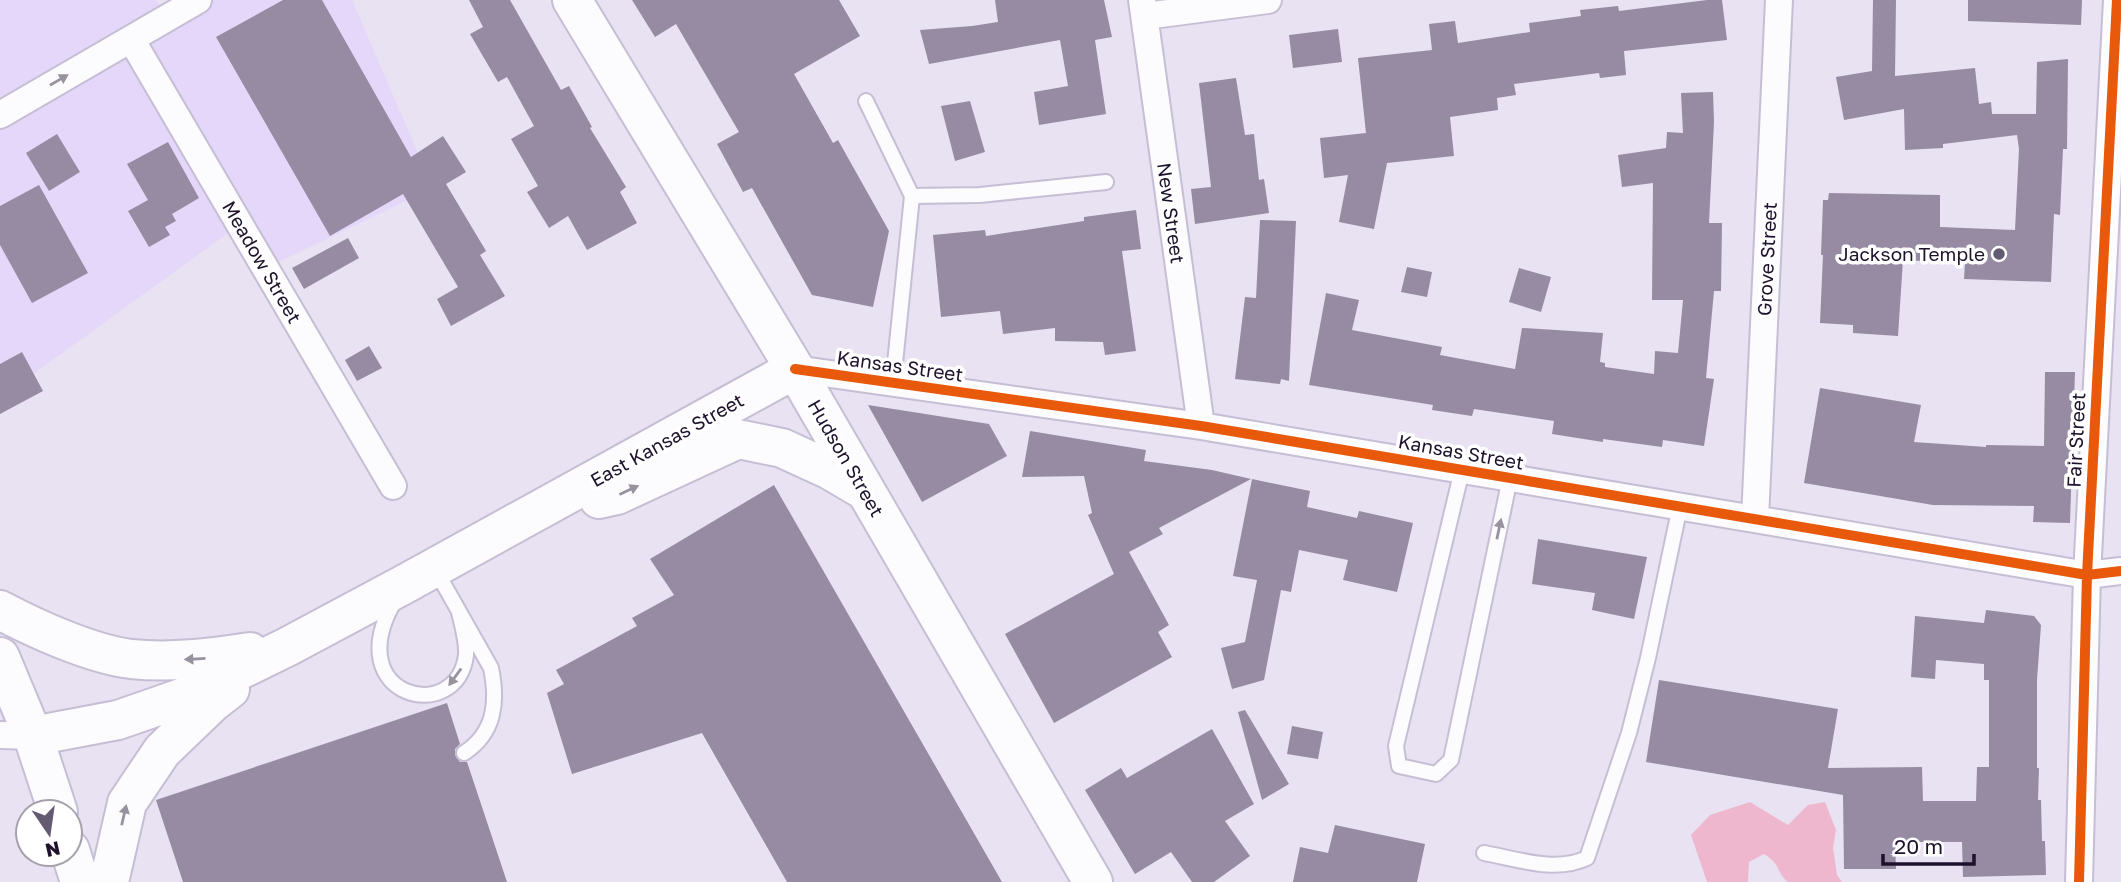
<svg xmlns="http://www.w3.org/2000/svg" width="2121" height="882" font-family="'Golos Text',sans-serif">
	<rect width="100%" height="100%" fill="#e8e2f2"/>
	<path fill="#e4d7f9" d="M0 0H156L161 7 173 0H352L433 188 266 268 242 223 0 398Z"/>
	<path fill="#efb7cd" d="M1750 802 1788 825 1808 805 1825 802 1836 830 1833 848 1837 875 1842 882H1788C1775 871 1782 865 1764 854L1749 862 1748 882H1707L1691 835 1710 815Z"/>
	<path fill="#968ba3" d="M283 0H322L411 157 443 136 466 172 446 184 486 251 480 255 505 296 451 326 437 299 458 287 403 194 330 236 216 37Z
		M469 0H510L561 90 569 86 592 127 590 128 626 187 620 192 637 223 587 250 568 216 549 228 527 192 538 186 511 139 534 126 507 77 498 82 470 34 483 27Z
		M632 0H839L860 36 794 74 833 143 838 140 889 231 873 307 812 295 752 188 743 192 717 144 739 132 676 24 655 37Z
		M995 0H1104L1112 37 1095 40 1106 114 1039 125 1034 92 1068 86 1060 40 929 64 920 30 972 26 998 22Z
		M1707 0H1722L1727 40 1624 51 1626 75 1600 78 1599 73 1514 84 1516 95 1497 98 1498 110 1450 117 1454 156 1387 163 1374 229 1339 222 1348 175 1324 178 1320 138 1366 133 1358 58 1432 50 1429 24 1455 21 1458 43 1530 32 1529 23 1581 16 1580 10 1618 6 1619 11Z
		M1873 0H1896L1895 76 1975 68 1979 104 1991 102 1992 114H2036L2037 62 2068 59 2067 149H2063L2060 215 2054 214 2051 282 1964 279 1965 263 1903 260 1898 336 1853 333V325L1820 323 1823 255H1821L1823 200H1828L1829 193 1940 195V227L2015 230 2019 149 2017 135 1943 144V148L1905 150 1904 109 1844 120 1836 77 1872 71Z
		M1968 0H2082L2081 25 1968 21Z
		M1338 29 1342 62 1293 68 1289 35Z
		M1236 78 1245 135 1254 134 1259 180 1264 179 1269 213 1195 224 1191 189 1211 187 1199 83Z
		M1713 92 1714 122 1709 223H1722L1721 291H1714L1706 378 1714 379 1704 446 1663 440 1662 447 1603 439V442L1552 434 1554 421 1474 409 1472 416 1432 410 1433 405 1309 385 1326 293 1359 300 1352 330 1442 347 1440 355 1515 369 1522 328 1603 333 1600 362 1605 363V367L1654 374 1655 351 1678 353 1683 300H1652L1653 183 1622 187 1618 155 1666 148 1667 132 1683 133 1681 93Z
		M970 101 985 152 955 161 941 106Z
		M57 134 80 172 49 191 26 153Z
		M168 142 199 198 172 214 176 221 165 227 170 235 149 247 128 211 148 200 127 164Z
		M39 185 88 273 32 303 0 245V206Z
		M1136 210 1141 249 1122 251 1136 351 1105 355 1103 342 1055 341V328L1003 334 1000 311 941 317 933 235 985 230 986 236 1084 221V217Z
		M1260 220 1296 221 1289 381 1281 379 1280 384 1235 379 1245 297 1256 298Z
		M348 238 359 258 304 289 292 268Z
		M1407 267 1432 272 1427 297 1401 292Z
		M1519 268 1551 277 1541 312 1509 302Z
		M369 346 382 368 357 381 345 360Z
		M22 352 43 391 0 414V364Z
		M2045 372H2075L2070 523 2033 522 2034 506 1933 505 1804 483 1820 388 1921 405 1914 442 1986 447V445L2044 446Z
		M868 405 989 424 1007 456 922 502Z
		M1030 431 1146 450 1144 461 1212 470 1251 479 1159 528 1163 534 1129 552 1169 625 1158 632 1172 657 1054 723 1005 634 1114 574 1088 515 1092 513 1084 476 1022 477Z
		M1252 479 1310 491 1307 507 1357 518 1359 511 1413 523 1397 592 1343 580 1348 560 1299 550 1291 592 1281 590 1264 680 1232 689 1221 648 1245 642 1257 580 1233 576Z
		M774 485 1002 882H787L702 733 572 774 547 693 564 684 556 670 637 626 632 618 674 595 650 559Z
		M1538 539 1647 557 1634 619 1592 610 1595 593 1532 584Z
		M1986 610 2034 616 2041 625 2037 680V768H2039L2038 800H2041L2042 841H2045L2046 875 1963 877 1962 842H1895L1896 869H1844L1843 795 1646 762 1659 680 1838 709 1828 768 1922 767 1923 801H1976L1977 767H1989V680H1984V664L1936 660 1935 679 1911 677 1915 616 1984 623Z
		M447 703 460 744 455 749V755L460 762H467L507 882H183L156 800Z
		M1245 710 1289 784 1262 800 1238 712Z
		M1292 726 1323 732 1318 759 1287 754Z
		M1212 729 1254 804 1225 821 1250 856 1214 882H1192L1171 852 1135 874 1085 790 1121 768 1127 778Z
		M1335 825 1425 844 1417 882H1293L1300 847 1328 853Z"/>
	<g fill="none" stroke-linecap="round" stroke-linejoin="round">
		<g stroke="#c6bed4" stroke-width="18">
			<path id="service" d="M866 101 912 196 893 383
				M912 196 980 195 1106 182
				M1462 470 1396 746 1399 766 1436 774 1451 760 1510 478
				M435 569 491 668C498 702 495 733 464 753
				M394 602C339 698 457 726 466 655 467 641 462 626 459 612
				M1484 853C1517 859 1556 873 1587 858L1629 733 1648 658 1680 506"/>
		</g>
		<g stroke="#c6bed4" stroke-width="30">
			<path id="minor" d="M1142 0 1201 426
				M1145 16 1268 0
				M131 39 393 486
				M0 115 198 0
				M795 369 1201 426 2087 575 2121 571
				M1755 519 1779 0
				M0 735 33 736
				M2079 882 2087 575 2117 0"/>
		</g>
		<g stroke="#c6bed4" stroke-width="42">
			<path id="secondary" d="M572 0 795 369 1093 882
				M599 499 617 495 738 439 782 448 830 470 864 490
				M0 610C36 629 91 654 131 659 171 663 211 658 250 652
				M33 736 118 720 187 696 287 647 403 585 795 369
				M109 882 127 803 162 751 212 703 230 689"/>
		</g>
		<g stroke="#c6bed4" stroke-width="42">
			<path id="primary" d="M0 657 33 736 58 812
				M70 850 80 882"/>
		</g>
		<use href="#service" stroke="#fcfbfd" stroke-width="14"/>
		<use href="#minor" stroke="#fcfbfd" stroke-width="26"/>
		<use href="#secondary" stroke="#fcfbfd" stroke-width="38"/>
		<use href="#primary" stroke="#fcfbfd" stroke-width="38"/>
		<g stroke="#fff" stroke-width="15">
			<path id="cycleway" d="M795 369 1201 426 2087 575 2121 571
				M2079 882 2087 575 2117 0"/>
		</g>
		<use href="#cycleway" stroke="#e8590c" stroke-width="10"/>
	</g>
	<defs><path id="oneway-solid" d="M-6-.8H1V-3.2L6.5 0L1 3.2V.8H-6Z" transform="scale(1.75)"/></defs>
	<g fill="#98929f">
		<use href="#oneway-solid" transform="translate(59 80) rotate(-30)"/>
		<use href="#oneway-solid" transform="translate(629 490) rotate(-25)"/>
		<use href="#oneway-solid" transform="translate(1499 529) rotate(-78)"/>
		<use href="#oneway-solid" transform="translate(195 659) rotate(177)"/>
		<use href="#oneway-solid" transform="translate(455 677) rotate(126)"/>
		<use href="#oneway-solid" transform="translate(124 815) rotate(-77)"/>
	</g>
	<circle fill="#645a71" stroke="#fff" stroke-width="2.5" cx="1999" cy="254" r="7"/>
	<g text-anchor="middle" stroke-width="7" stroke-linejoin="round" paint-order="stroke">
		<g font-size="19" fill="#1d112c" stroke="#fff">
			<text transform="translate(1171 213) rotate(82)" y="7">New Street</text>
			<text transform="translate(1767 259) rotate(-87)" y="7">Grove Street</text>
			<text transform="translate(262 262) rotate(60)" y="7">Meadow Street</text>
			<text transform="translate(900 366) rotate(8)" y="7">Kansas Street</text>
			<text transform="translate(667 440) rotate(-29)" y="7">East Kansas Street</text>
			<text transform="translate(2076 440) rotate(-87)" y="7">Fair Street</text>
			<text transform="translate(1461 452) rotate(10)" y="7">Kansas Street</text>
			<text transform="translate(846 458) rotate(60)" y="7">Hudson Street</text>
		</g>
		<g font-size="19" fill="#1d112c" stroke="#fff" text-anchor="end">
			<text x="1985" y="261">Jackson Temple</text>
		</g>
	</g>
	<g transform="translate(49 833) rotate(167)"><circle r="33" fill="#ffffff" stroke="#a5a0ab" stroke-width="2"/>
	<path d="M0-5L12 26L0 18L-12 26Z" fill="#645a71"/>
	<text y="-10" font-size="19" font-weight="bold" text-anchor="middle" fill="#1d112c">N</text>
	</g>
	<path d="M1883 854v10h91v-10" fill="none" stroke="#1d112c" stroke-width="3.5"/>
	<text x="1894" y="854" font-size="21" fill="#1d112c" stroke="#ffffff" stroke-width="5" paint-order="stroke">20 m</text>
</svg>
